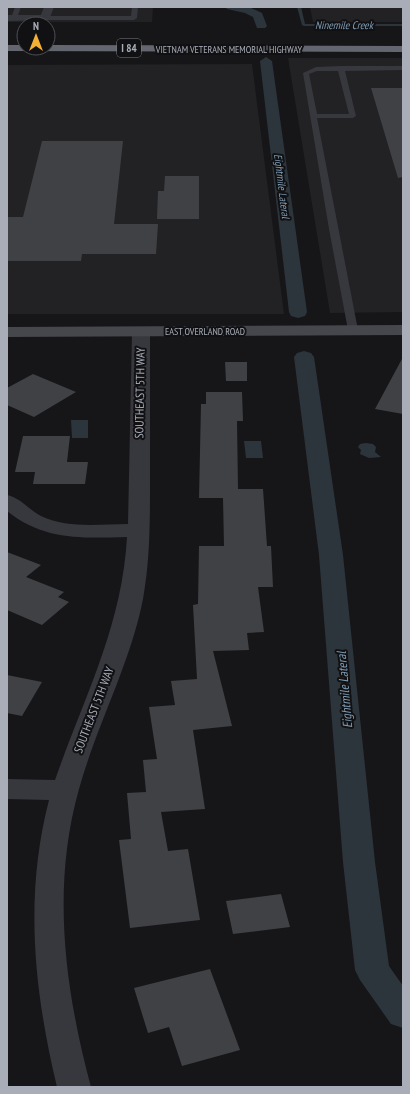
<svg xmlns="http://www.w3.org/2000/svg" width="410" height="1094" font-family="'PT Sans Narrow',sans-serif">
	<rect width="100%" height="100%" fill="#161618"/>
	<path fill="#222225" d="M7 7H153L152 22H7Z
		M310 7H403V22H313Z
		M288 58H403V312L330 313Z
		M252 64 284 314H7V65Z"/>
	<path fill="#2c353c" d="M71 420H88V438H72Z
		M244 441H261L263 458H246Z
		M366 443 373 444 376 447 375 452 381 457 369 458 360 454 361 450 358 447 360 444Z"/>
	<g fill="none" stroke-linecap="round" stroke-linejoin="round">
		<path fill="#2c353c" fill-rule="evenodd" d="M297 7H301L305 24H403V26H304L302 25Z"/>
		<path fill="#2c353c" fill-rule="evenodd" d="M225 7H249L262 13 267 26 265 28H257L253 17 245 13 227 9Z
			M266 57 272 61 307 312 305 316 298 318 291 316 289 312 260 61Z
			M304 351 311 353 314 357 343 555 375 862 389 966 403 986V1028L391 1024 360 980 355 970 343 862 319 555 294 357 297 353Z"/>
	</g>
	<path fill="#404145" d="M371 88H403V177L398 178Z
		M42 141H123L114 224H158L156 254H82L81 261H7V217H23Z
		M165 176H199V219H157L158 191H164Z
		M403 357V414L375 409Z
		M225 362H247V381H226Z
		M33 374 76 392 34 417 7 405V388Z
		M206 392H242L243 421H237L238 489H263L267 546H271L273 587H258L264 632 247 633 249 650 213 651 232 726 193 730 205 809 161 812 168 851 188 849 200 920 130 928 119 840 131 839 127 793 146 792 143 760 157 759 149 707 175 705 171 681 197 679 193 605 198 604 199 546H224L223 498H199L201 404H206Z
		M23 436H70L67 462H88L85 484H33L35 472H15Z
		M7 552 41 565 26 577 64 592 58 597 69 602 42 625 7 610Z
		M7 675 42 682 22 716 7 713Z
		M281 894 290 927 233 934 226 901Z
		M210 969 240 1050 182 1066 169 1027 148 1033 134 988Z"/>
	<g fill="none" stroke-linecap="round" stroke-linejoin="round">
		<path fill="#37383d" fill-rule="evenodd" d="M15 7H21L17 18 14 20 11 18Z
			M132 7H138L137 18 134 20H45L42 18 45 16H131Z
			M341 66H403V70L345 71 356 116 353 118H317L358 330 353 333 348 330 329 229 303 73 316 67ZM317 71H338L349 114H317L309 74Z"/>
		<path fill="#37383d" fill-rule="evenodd" d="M44 7H54L49 20 7 21V15H41Z
			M141 327 147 328 150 332C150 382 150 433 150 483 150 522 150 560 143 599 130 665 97 724 79 789 51 888 65 990 91 1087H57C34 991 24 896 49 800L7 799V779L55 780C84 697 122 627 127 537 83 538 44 541 7 511V495C21 498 29 510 41 516 68 529 100 524 128 524L132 332 135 328Z"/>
		<path fill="#45474d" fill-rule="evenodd" d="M403 325V335L7 337V327Z"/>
		<path fill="#63666e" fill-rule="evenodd" d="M7 45H24V48H48V45L403 46V52L7 51Z"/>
	</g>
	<g text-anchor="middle" stroke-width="4" stroke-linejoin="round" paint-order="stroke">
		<g font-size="10" fill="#a8adb8" stroke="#111113">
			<text x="229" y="53">VIETNAM VETERANS MEMORIAL HIGHWAY</text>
			<text x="205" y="335">EAST OVERLAND ROAD</text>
		</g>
		<g font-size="11" font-style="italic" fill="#7f9bb3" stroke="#111113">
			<text x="344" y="29">Ninemile Creek</text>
			<text transform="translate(282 186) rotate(83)" y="4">Eightmile Lateral</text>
		</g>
		<rect fill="#111113" stroke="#7b7e86" stroke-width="1" x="117" y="39" width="24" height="18" rx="3"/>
		<g font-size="11" font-weight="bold" fill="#a8adb8">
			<text x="129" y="52">I 84</text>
		</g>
		<g font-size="12" fill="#a8adb8" stroke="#111113">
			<text transform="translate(140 393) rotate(-89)" y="4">SOUTHEAST 5TH WAY</text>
			<text transform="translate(94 710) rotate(-69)" y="4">SOUTHEAST 5TH WAY</text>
		</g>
		<g font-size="13" font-style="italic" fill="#7f9bb3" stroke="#111113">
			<text transform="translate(344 690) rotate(-95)" y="5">Eightmile Lateral</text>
		</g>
	</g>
	<rect width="410" height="1094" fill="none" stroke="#a8adb8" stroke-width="16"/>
	<g transform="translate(36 36)"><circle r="19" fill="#111113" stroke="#4d4f55"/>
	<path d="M0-3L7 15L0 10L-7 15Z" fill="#f2b134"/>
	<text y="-6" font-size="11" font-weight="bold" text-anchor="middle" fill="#a8adb8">N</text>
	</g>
</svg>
